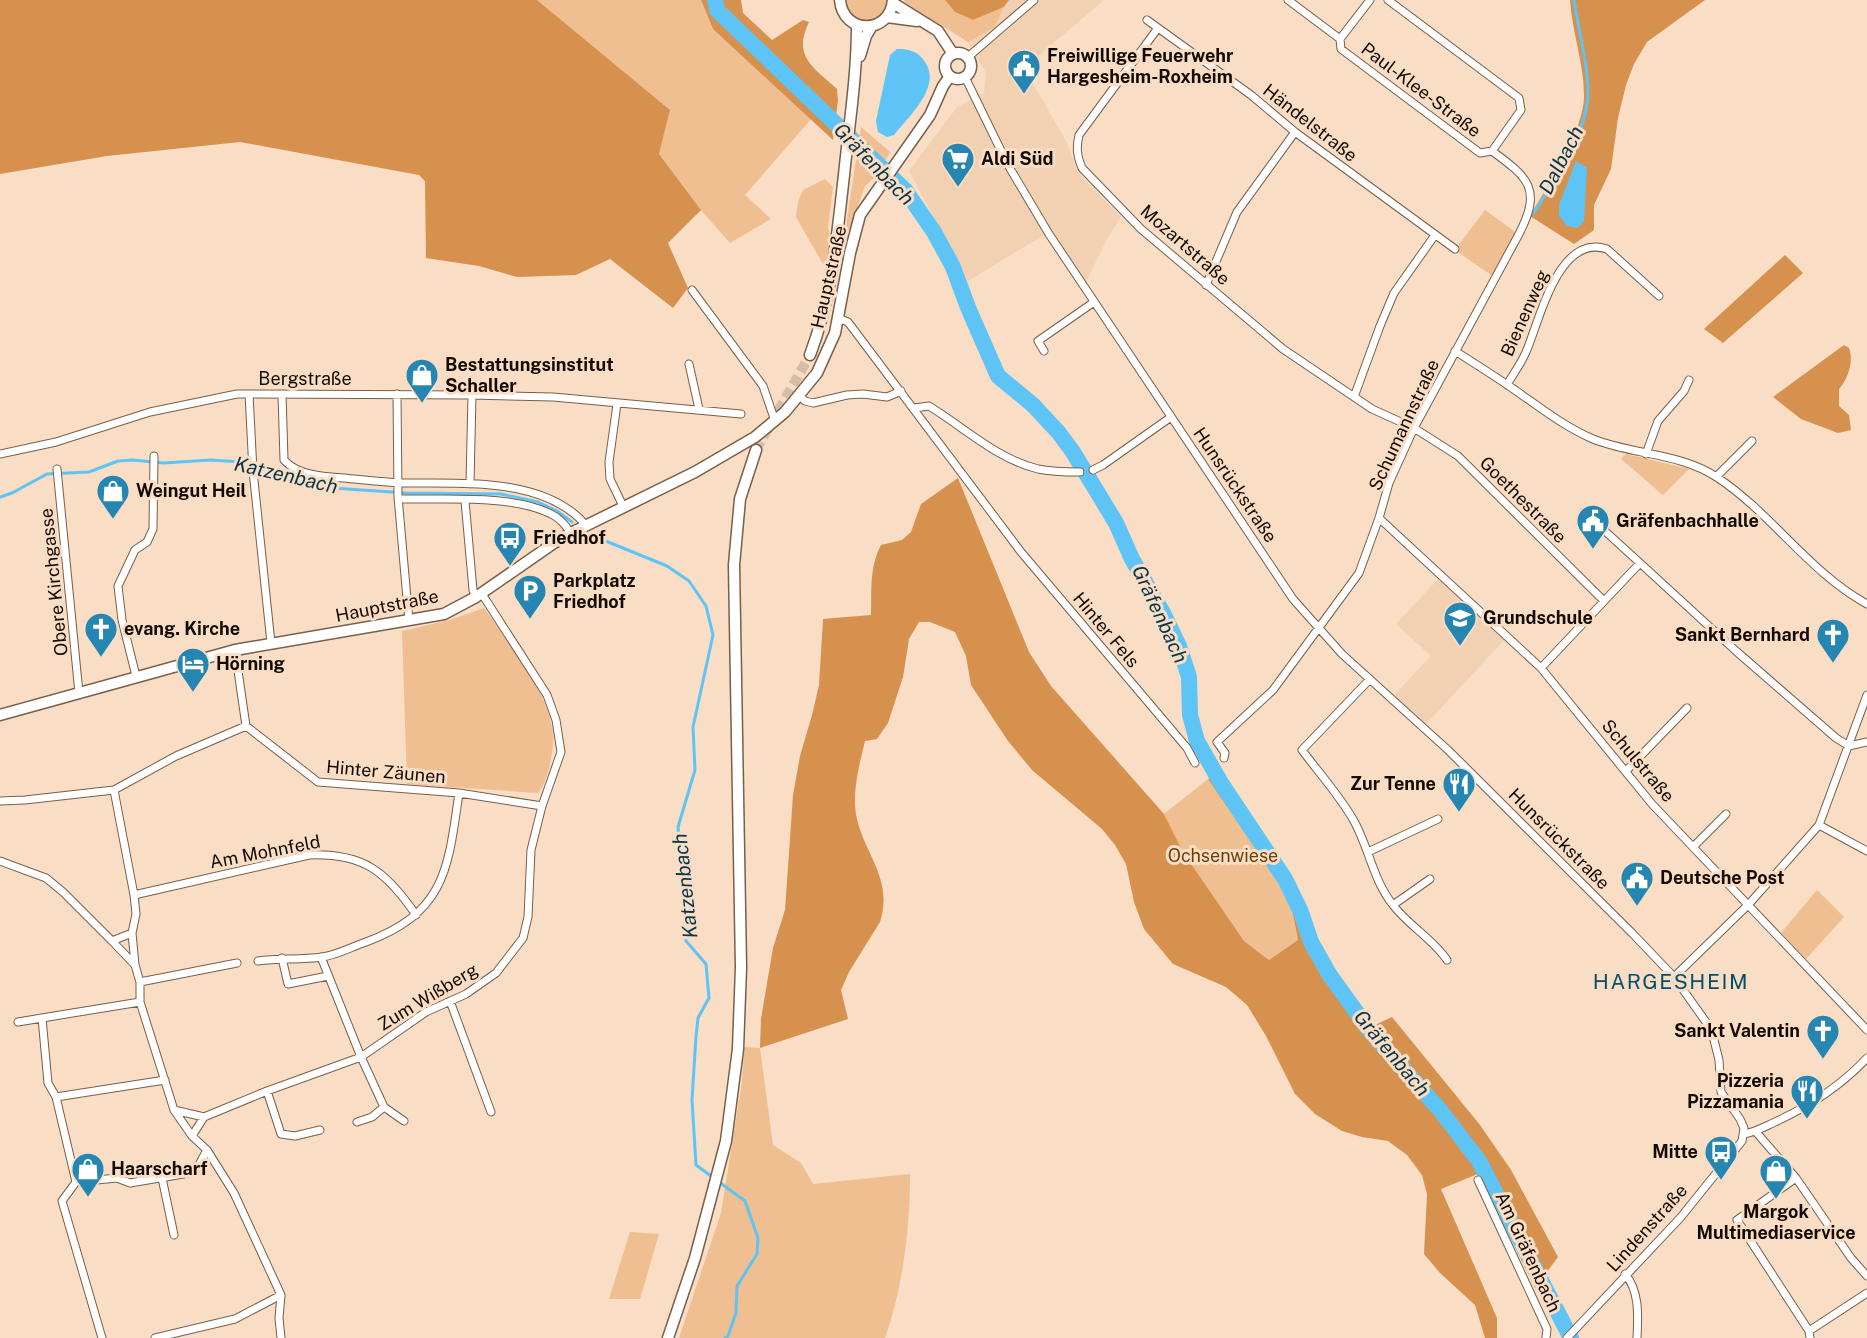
<svg xmlns="http://www.w3.org/2000/svg" width="1867" height="1338" font-family="'Public Sans',sans-serif">
	<rect width="100%" height="100%" fill="#f9ddc4"/>
	<path fill="#f2d1b3" d="M1009 0H1104L1024 68 1067 143 1078 173 1121 217 1108 237 1085 284 1052 230 968 281 909 171 957 107 984 93 986 73 968 42 994 28 1004 7Z
		M1440 577 1506 638 1426 724 1394 695 1431 656 1396 624Z"/>
	<path fill="#efbe91" d="M537 0H701L713 29 812 118 745 195 771 219 730 243 701 210 659 154 670 110Z
		M845 0H887C885 28 849 28 845 0Z
		M904 0H945L955 12 973 20 1004 7 994 28 968 42 906 3Z
		M861 127 890 152 878 174 865 186 846 239H844Z
		M825 179 833 187 828 227 830 237 827 271 796 217 798 202 803 190Z
		M1485 210 1518 234 1494 277 1455 250Z
		M1626 454 1689 469 1663 495 1621 459Z
		M484 608C507 641 546 688 552 728 555 740 552 752 550 764 547 776 545 784 538 793L407 784 402 631 450 620Z
		M1208 779 1290 899 1298 940 1269 960 1244 941 1183 852 1164 814Z
		M1817 890 1844 917 1806 959 1781 933Z
		M744 1047 760 1048 773 1145 801 1163 813 1184 910 1174C910 1229 903 1287 885 1338H679L721 1213 742 1082Z
		M630 1232 659 1234 640 1299H609Z"/>
	<path fill="#d6914e" d="M0 0H537L670 110 659 154 701 210 668 243 688 288 673 308 610 259 576 275 517 277 479 266 426 258 425 181 419 175 240 142 107 156 0 174Z
		M701 0H741L743 13 772 40 803 20 809 22C792 57 814 68 837 89L838 100 833 140 713 29Z
		M945 0H1009L1004 7 973 20 955 12Z
		M1570 0H1705L1647 42 1634 64 1626 85 1618 118 1611 169 1594 205V230L1574 244 1530 216C1547 187 1585 129 1584 95 1584 63 1572 32 1570 0Z
		M1785 255 1803 273 1723 343 1704 329Z
		M1844 345 1849 348C1854 361 1848 379 1839 389V406L1849 415 1851 430 1838 433 1801 419 1773 397Z
		M958 478 1029 652 1051 686 1164 814 1183 852 1244 941 1269 960 1298 940 1290 899 1208 779 1219 771 1291 877 1323 950 1337 973 1375 1025 1392 1017 1480 1125 1511 1170 1558 1257 1535 1288 1480 1173 1441 1189 1497 1318V1338H1485L1475 1305 1440 1273 1424 1254 1427 1194 1422 1175 1407 1155 1388 1141 1362 1137 1342 1131 1315 1114 1295 1094 1266 1036 1247 1005 1226 987 1173 964 1144 929 1134 902 1126 864 1115 845 1102 829 1032 770 1008 741 971 685 966 656 955 632 930 622H919L909 639 903 677 888 723 877 739 865 741C860 762 854 784 855 806 858 849 895 875 880 922L849 972 841 990 848 1019 760 1048 761 1019 773 948 785 910 793 795 800 756 812 715 819 685 823 619 871 615C872 590 869 568 881 545L902 540 911 532 921 504Z"/>
	<path fill="#5ec4f6" d="M897 49C909 49 918 51 925 62 942 87 909 116 894 135L887 137 878 132 876 121 890 55Z
		M1576 161 1587 168 1584 221 1578 228 1567 226 1559 216V205Z"/>
	<g fill="none" stroke-linecap="round" stroke-linejoin="round">
		<path stroke="#5ec4f6" stroke-width="3" d="M1534 213C1555 177 1588 135 1588 91 1588 61 1578 30 1574 0
			M0 497 12 493 47 474 89 472 118 461 133 460 163 463 211 460 241 462 278 475 333 488 406 493 501 494 538 502 557 511 572 522
			M591 535 667 566 689 581 706 606 713 635 693 727 695 770 678 827 680 850 686 862 684 889 686 941 706 964 709 998 698 1018 696 1036 692 1100 696 1165 745 1201 758 1238 757 1254 737 1286 736 1313 728 1336 725 1338"/>
		<path stroke="#5ec4f6" stroke-width="16" d="M715 0 717 10 905 190 934 232 953 267 969 310 998 376 1033 405 1059 433 1073 452 1116 523 1132 559 1163 613 1179 646 1189 677 1190 715 1197 741 1221 783 1285 879 1301 912 1311 942 1329 974 1370 1031 1440 1110 1479 1161 1571 1338"/>
		<path stroke="#d6bda7" stroke-width="10" stroke-dasharray="10 5" stroke-linecap="butt" d="M756 450 810 355"/>
		<g stroke="#785f4a" stroke-width="9">
			<path id="minor" d="M1388 0 1519 98 1521 110 1492 151
				M1147 20 1251 95 1295 132 1455 249
				M1158 28 1079 135C1076 148 1077 156 1082 168L1141 229 1283 349 1372 409 1414 428 1458 456 1604 601
				M1340 39 1370 0
				M968 57 1034 0
				M965 77 1008 165 1049 234 1293 599 1342 654 1448 750 1633 934 1674 977 1706 1022 1713 1036 1719 1060 1721 1092 1740 1119 1744 1128 1742 1141 1681 1217 1567 1338
				M1206 285 1237 212 1295 132
				M692 290 763 386 775 421
				M838 318 848 322 1021 552 1187 748 1195 763
				M1044 351 1038 341 1094 302
				M1455 351C1474 363 1493 375 1512 388 1538 406 1563 426 1593 439 1633 455 1682 453 1718 478 1772 514 1810 573 1867 604
				M689 364 699 409
				M1507 385C1513 374 1521 364 1526 352 1540 320 1558 233 1607 249L1659 296
				M249 394 253 471 271 643
				M282 394 284 460C297 475 324 477 344 478 365 480 386 483 408 483 465 484 544 477 586 525
				M397 394 398 497 409 621
				M799 395 805 401 813 403 847 395 863 394 887 397 901 391
				M1354 397 1380 326 1394 293 1435 235
				M617 404 609 462 610 479 623 506
				M914 408 929 406C965 428 997 459 1038 469 1052 472 1066 472 1080 472
				M0 454 56 442 150 412 237 394 472 395 553 397 741 414
				M1646 454 1658 421 1684 391 1689 380
				M57 469 79 693
				M1093 470 1103 465 1171 417
				M1717 476 1752 441
				M470 484 472 395
				M398 499C443 500 512 494 551 514 560 518 565 525 571 533
				M465 501 473 590 476 597
				M1584 512 1640 563
				M1379 518 1541 668 1652 804 1867 1030
				M235 650 246 726
				M1541 668 1640 563 1736 651 1836 738 1849 746 1867 742
				M136 676 122 620 118 586 135 550 147 542 153 529 154 456
				M1370 679 1302 750C1319 773 1340 796 1354 821 1369 848 1373 880 1393 905 1409 926 1433 939 1447 960
				M1224 758 1225 753 1217 742 1273 690 1359 573 1379 518 1389 483 1414 428 1519 234C1542 189 1529 178 1492 151L1480 153 1341 49 1340 39 1288 0
				M1626 771 1687 708
				M114 790 134 895 136 914 132 933 135 965 140 982V1002L174 1110 192 1136 207 1150 234 1193 281 1295 279 1318 281 1338
				M0 801 25 800 114 790 176 756 246 726 318 782 459 793 542 806
				M1819 825 1867 851
				M1694 846 1726 814
				M1368 852 1438 819
				M0 861 46 878 63 892 112 941 132 933
				M134 895 309 855C363 853 386 871 416 915
				M1393 905 1430 879
				M112 941 135 965
				M321 957 361 1057 384 1107 404 1121
				M282 958 288 984 328 976
				M258 961C279 958 300 960 322 957 337 955 351 947 366 942 446 912 448 869 459 793
				M1674 977 1749 904 1819 825 1867 695
				M140 982 237 963
				M450 1001 491 1112
				M18 1022 42 1018
				M267 1091 281 1134 295 1136 320 1130
				M56 1097 165 1080
				M174 1110 204 1117
				M357 1122 372 1117 384 1107
				M1756 1132 1796 1178 1851 1258 1867 1276
				M1744 1134C1756 1132 1764 1127 1775 1122 1810 1106 1840 1087 1867 1058
				M192 1136 204 1117 267 1091 361 1057 426 1012 466 994 496 973 523 938 528 917 531 850 542 806 561 752 556 720 547 695 482 594
				M162 1178 174 1235
				M1796 1178 1737 1220 1809 1331 1810 1338
				M1478 1180 1547 1329 1546 1338
				M76 1182 117 1178 130 1183 195 1172 207 1150
				M1625 1274C1640 1291 1638 1317 1637 1338
				M1809 1331 1867 1293
				M102 1338 62 1201 76 1182 56 1097 48 1083 42 1018 140 1002
				M155 1338 235 1319 281 1295"/>
		</g>
		<g stroke="#785f4a" stroke-width="13">
			<path id="secondary" d="M840 0C843 35 890 35 893 0
				M893 3 938 31 953 54
				M887 17 917 21
				M945 66a13 13 0 1 1 26 0a13 13 0 1 1-26 0Z
				M860 56 866 36 872 26
				M810 355C832 297 837 236 844 175 849 125 857 76 857 25
				M0 715 235 650 444 614 476 597 554 543 575 531 695 472 755 437 785 412 817 373 835 333 850 253 860 215 930 115 943 86 950 76
				M668 1338 695 1258 726 1141 738 1049 741 967 734 565 740 499 756 450"/>
		</g>
		<use href="#minor" stroke="#fff" stroke-width="7"/>
		<use href="#secondary" stroke="#fff" stroke-width="10"/>
	</g>
	<defs>
		<g id="civic-pin" transform="scale(1.725)"><path d="M0 17L-7.5 6A9.5 9.5 0 1 1 7.5 6Z" fill="#2486b1" stroke="#f9ddc4"/><path d="M-.6-6.5H3V-4.5H.6V-3L4-1V1h2V6H-6V1h2V-1L-.6-3ZM-1.2 2.5V6h2.4V2.5Z" fill="#fff"/></g>
		<g id="supermarket-pin" transform="scale(1.725)"><path d="M0 17L-7.5 6A9.5 9.5 0 1 1 7.5 6Z" fill="#2486b1" stroke="#f9ddc4"/><path d="M-6-5.5h2.5l.6 2H6L4.5 2H-2.5L-4.4-4H-6ZM-1.5 3.2a1.3 1.3 0 1 0 .1 0ZM3 3.2a1.3 1.3 0 1 0 .1 0Z" fill="#fff"/></g>
		<g id="shop-pin" transform="scale(1.725)"><path d="M0 17L-7.5 6A9.5 9.5 0 1 1 7.5 6Z" fill="#2486b1" stroke="#f9ddc4"/><path d="M-5-2.5h2.3a2.7 3.5 0 0 1 5.4 0H5L5.5 6h-11ZM-1.5-2.5h3a1.5 2.3 0 0 0-3 0Z" fill="#fff"/></g>
		<g id="bus-pin" transform="scale(1.725)"><path d="M0 17L-7.5 6A9.5 9.5 0 1 1 7.5 6Z" fill="#2486b1" stroke="#f9ddc4"/><path d="M-5-6H5V4H4V6H2V4H-2V6H-4V4H-5ZM-3.5-4V0h7V-4ZM-3.5 1.2v1.5H-2V1.2ZM2 1.2v1.5H3.5V1.2Z" fill="#fff"/></g>
		<g id="parking-pin" transform="scale(1.725)"><path d="M0 17L-7.5 6A9.5 9.5 0 1 1 7.5 6Z" fill="#2486b1" stroke="#f9ddc4"/><path d="M-3.5-5.5H1a3.5 3.5 0 0 1 0 7H-1V5.5H-3.5ZM-1-3.4V-.6H.8a1.4 1.4 0 0 0 0-2.8Z" fill="#fff"/></g>
		<g id="school-pin" transform="scale(1.725)"><path d="M0 17L-7.5 6A9.5 9.5 0 1 1 7.5 6Z" fill="#2486b1" stroke="#f9ddc4"/><path d="M0-5L7-2L0 1L-7-2ZM-4 1L0 2.5L4 1V4Q0 6-4 4Z" fill="#fff"/></g>
		<g id="church-pin" transform="scale(1.725)"><path d="M0 17L-7.5 6A9.5 9.5 0 1 1 7.5 6Z" fill="#2486b1" stroke="#f9ddc4"/><path d="M-1.2-6h2.4v3.5h3.3v2.4h-3.3V6h-2.4V-.1h-3.3v-2.4h3.3Z" fill="#fff"/></g>
		<g id="hotel-pin" transform="scale(1.725)"><path d="M0 17L-7.5 6A9.5 9.5 0 1 1 7.5 6Z" fill="#2486b1" stroke="#f9ddc4"/><path d="M-6-4.5h1.5V1H6V5H4.5V3h-9V5H-6ZM-4 0a1.8 1.8 0 1 1 3.6 0ZM.5 0V-2.5h3Q6-2.5 6 0Z" fill="#fff"/></g>
		<g id="restaurant-pin" transform="scale(1.725)"><path d="M0 17L-7.5 6A9.5 9.5 0 1 1 7.5 6Z" fill="#2486b1" stroke="#f9ddc4"/><path d="M-5-6h1v4h1v-4h1v4h1v-4h1v5L-1.5 .5V6h-2V.5L-5-1ZM5-6V6H3V1.5H1.5Q1.5-4 5-6Z" fill="#fff"/></g>
	</defs>
	<g fill-rule="evenodd">
		<use href="#civic-pin" x="1024" y="66"/>
		<use href="#supermarket-pin" x="958" y="159"/>
		<use href="#shop-pin" x="422" y="375"/>
		<use href="#shop-pin" x="113" y="491"/>
		<use href="#civic-pin" x="1593" y="521"/>
		<use href="#bus-pin" x="510" y="538"/>
		<use href="#parking-pin" x="530" y="591"/>
		<use href="#school-pin" x="1460" y="618"/>
		<use href="#church-pin" x="101" y="629"/>
		<use href="#church-pin" x="1833" y="635"/>
		<use href="#hotel-pin" x="193" y="664"/>
		<use href="#restaurant-pin" x="1459" y="784"/>
		<use href="#civic-pin" x="1637" y="878"/>
		<use href="#church-pin" x="1823" y="1031"/>
		<use href="#restaurant-pin" x="1807" y="1091"/>
		<use href="#bus-pin" x="1721" y="1152"/>
		<use href="#shop-pin" x="88" y="1169"/>
		<use href="#shop-pin" x="1776" y="1171"/>
	</g>
	<g text-anchor="middle" stroke-width="6" stroke-linejoin="round" paint-order="stroke">
		<g font-size="18" font-weight="bold" fill="#130a03" stroke="#f9ddc4" text-anchor="start">
			<text x="1047" y="62">Freiwillige Feuerwehr<tspan x="1047" dy="21">Hargesheim-Roxheim</tspan></text>
			<text x="981" y="165">Aldi Süd</text>
			<text x="445" y="371">Bestattungsinstitut<tspan x="445" dy="21">Schaller</tspan></text>
			<text x="136" y="497">Weingut Heil</text>
			<text x="1616" y="527">Gräfenbachhalle</text>
			<text x="533" y="544">Friedhof</text>
			<text x="553" y="587">Parkplatz<tspan x="553" dy="21">Friedhof</tspan></text>
			<text x="1483" y="624">Grundschule</text>
			<text x="124" y="635">evang. Kirche</text>
			<text x="1810" y="641" text-anchor="end">Sankt Bernhard</text>
			<text x="216" y="670">Hörning</text>
			<text x="1436" y="790" text-anchor="end">Zur Tenne</text>
			<text x="1660" y="884">Deutsche Post</text>
			<text x="1800" y="1037" text-anchor="end">Sankt Valentin</text>
			<text x="1784" y="1087" text-anchor="end">Pizzeria<tspan x="1784" dy="21">Pizzamania</tspan></text>
			<text x="1698" y="1158" text-anchor="end">Mitte</text>
			<text x="111" y="1175">Haarscharf</text>
			<text x="1776" y="1218" text-anchor="middle">Margok<tspan x="1776" dy="21">Multimediaservice</tspan></text>
		</g>
		<g font-size="18" fill="#130a03" stroke="#f9ddc4">
			<text transform="translate(1421 90) rotate(37)" y="6">Paul-Klee-Straße</text>
			<text transform="translate(1310 123) rotate(38)" y="6">Händelstraße</text>
			<text transform="translate(1185 245) rotate(41)" y="6">Mozartstraße</text>
			<text transform="translate(829 277) rotate(-77)" y="6">Hauptstraße</text>
			<text transform="translate(1525 313) rotate(-66)" y="6">Bienenweg</text>
			<text x="305" y="385">Bergstraße</text>
			<text transform="translate(1404 425) rotate(-65)" y="6">Schumannstraße</text>
			<text transform="translate(1235 485) rotate(56)" y="6">Hunsrückstraße</text>
			<text transform="translate(1523 500) rotate(45)" y="6">Goethestraße</text>
			<text transform="translate(54 582) rotate(-96)" y="6">Obere Kirchgasse</text>
			<text transform="translate(387 606) rotate(-11)" y="6">Hauptstraße</text>
			<text transform="translate(1106 630) rotate(50)" y="6">Hinter Fels</text>
			<text transform="translate(1638 761) rotate(50)" y="6">Schulstraße</text>
			<text transform="translate(386 772) rotate(5)" y="6">Hinter Zäunen</text>
			<text transform="translate(1559 839) rotate(45)" y="6">Hunsrückstraße</text>
			<text transform="translate(265 852) rotate(-11)" y="6">Am Mohnfeld</text>
			<text transform="translate(428 997) rotate(-31)" y="6">Zum Wißberg</text>
			<text transform="translate(1647 1228) rotate(-48)" y="6">Lindenstraße</text>
			<text transform="translate(1528 1252) rotate(65)" y="6">Am Gräfenbach</text>
		</g>
		<g font-size="18" fill="#6d3f09" stroke="#f9ddc4">
			<text x="1223" y="862">Ochsenwiese</text>
		</g>
		<g font-size="20" font-style="italic" fill="#06354a" stroke="#f9ddc4">
			<text transform="translate(1561 160) rotate(-63)" y="7">Dalbach</text>
			<text transform="translate(874 164) rotate(46)" y="7">Gräfenbach</text>
			<text transform="translate(286 475) rotate(13)" y="7">Katzenbach</text>
			<text transform="translate(1160 614) rotate(65)" y="7">Gräfenbach</text>
			<text transform="translate(685 886) rotate(-96)" y="7">Katzenbach</text>
			<text transform="translate(1392 1053) rotate(50)" y="7">Gräfenbach</text>
		</g>
		<g font-size="21" letter-spacing="1.5" fill="#044e6b" stroke="#f9ddc4">
			<text x="1671" y="989">HARGESHEIM</text>
		</g>
	</g>
</svg>
